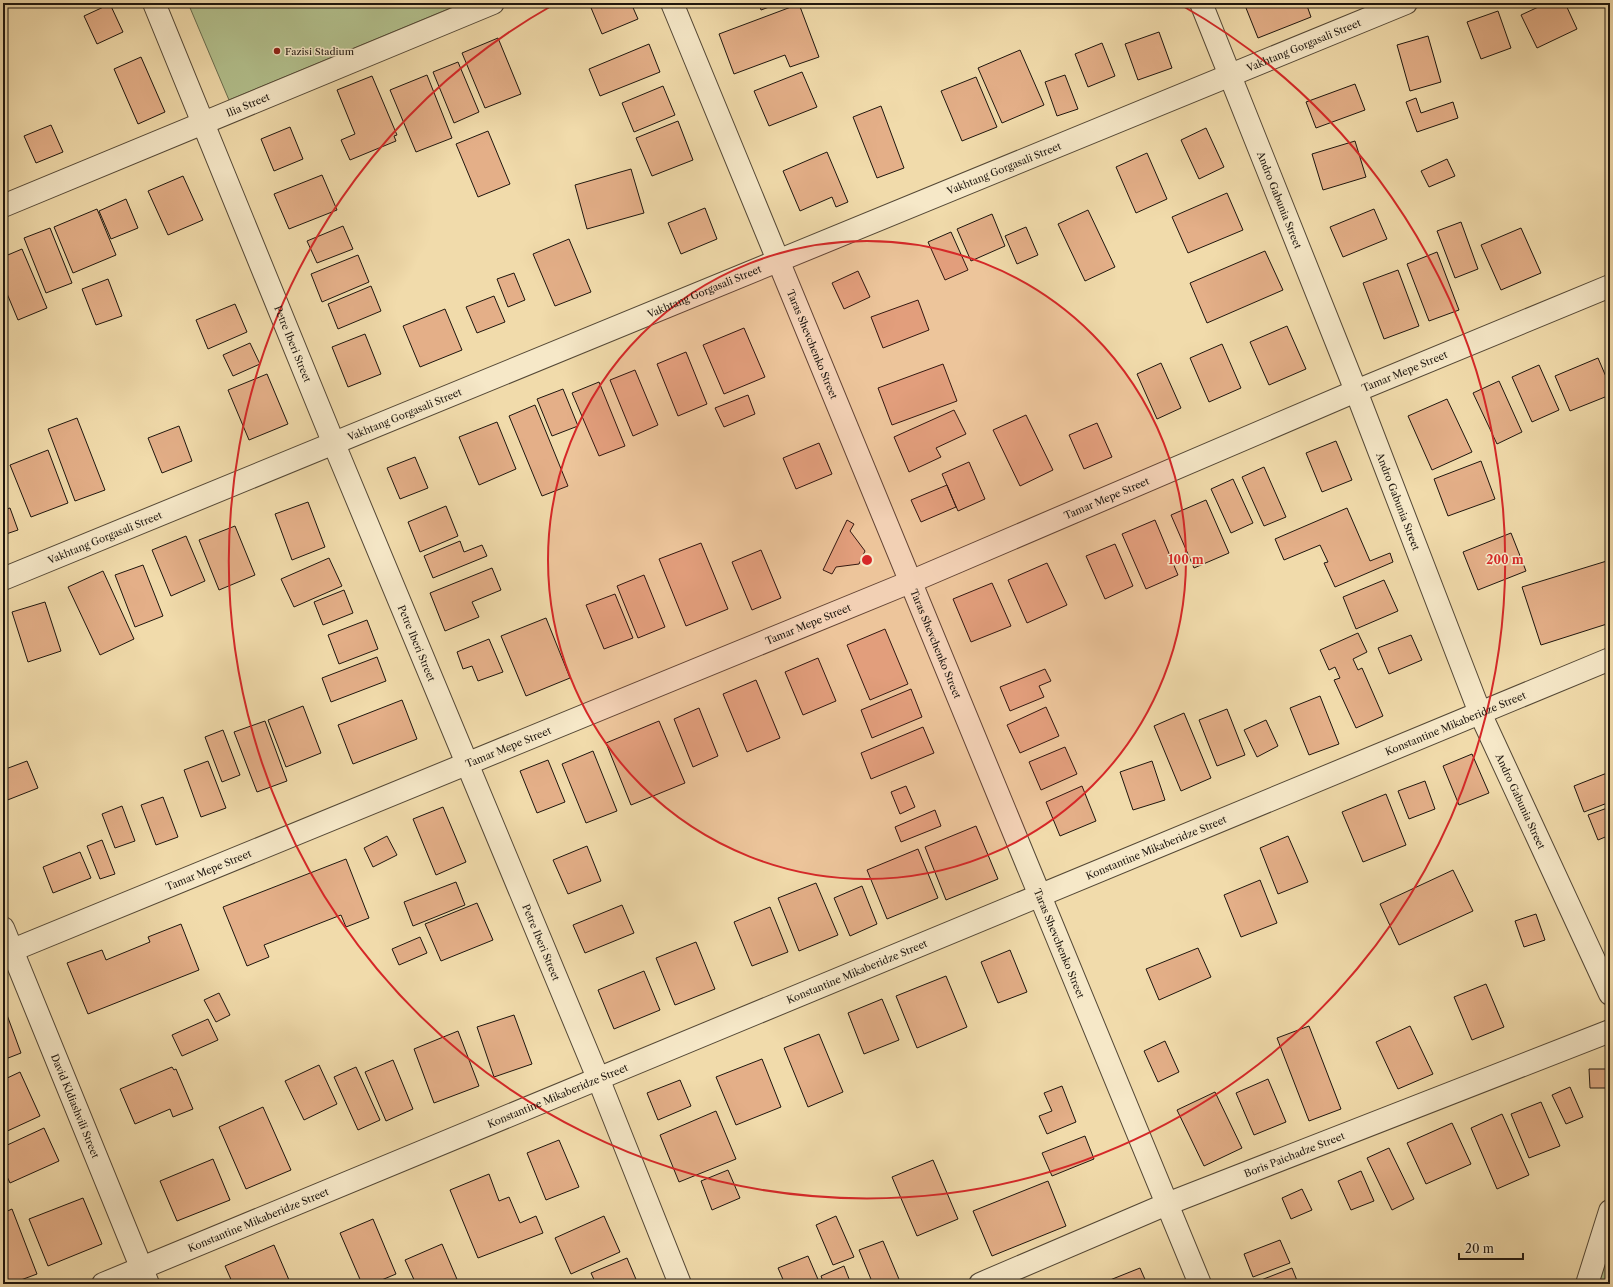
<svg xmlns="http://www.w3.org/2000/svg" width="1613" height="1287" font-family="'Libre Caslon Text',serif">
	<rect width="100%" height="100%" fill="#f1dbab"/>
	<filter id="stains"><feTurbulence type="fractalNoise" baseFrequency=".005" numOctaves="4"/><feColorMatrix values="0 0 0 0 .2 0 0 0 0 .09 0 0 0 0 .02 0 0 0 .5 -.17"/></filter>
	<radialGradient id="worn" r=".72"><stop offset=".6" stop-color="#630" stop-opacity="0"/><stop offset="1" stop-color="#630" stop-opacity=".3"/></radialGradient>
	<path fill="#b3c18e" stroke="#686c4e" d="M188 3H463L229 100Z
		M1610 1244V1284H1597Z"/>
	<path fill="#e4af88" stroke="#1e160e" d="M589 3H631L638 19 602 34Z
		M759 3H780L761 10Z
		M1244 3H1306L1311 17 1258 38Z
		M1547 3H1565L1577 29 1537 48 1521 15Z
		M110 4 123 32 97 44 84 16Z
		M799 4 819 57 790 67 785 55 734 74 719 34Z
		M1498 11 1511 48 1481 59 1467 22Z
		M1159 32 1172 68 1138 80 1125 44Z
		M1428 36 1441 82 1410 91 1397 45Z
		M498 38 521 94 485 108 462 53Z
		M1102 43 1115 76 1088 87 1075 54Z
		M649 44 660 72 600 96 589 69Z
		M1020 50 1044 105 1002 123 978 68Z
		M141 57 165 112 138 124 114 69Z
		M458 62 479 112 454 123 433 72Z
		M802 72 817 107 769 126 754 91Z
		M427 75 452 138 416 152 390 90Z
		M1065 75 1078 109 1057 116 1045 82Z
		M372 76 397 135 394 136 396 141 350 160 341 140 355 134 337 90Z
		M976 77 997 127 962 141 941 91Z
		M1355 84 1365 110 1316 128 1306 102Z
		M663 86 675 115 634 132 622 103Z
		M1416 98 1421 113 1453 102 1458 118 1417 132 1406 102Z
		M881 106 904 168 877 178 853 117Z
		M678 121 693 160 652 176 636 138Z
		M51 125 63 152 36 163 24 136Z
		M290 127 303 159 274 171 261 139Z
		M1206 128 1224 167 1199 179 1181 140Z
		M488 131 510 184 478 197 456 144Z
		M1355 141 1366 177 1323 190 1312 154Z
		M827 152 848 202 836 207 832 197 800 211 783 171Z
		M1147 153 1167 199 1136 213 1116 167Z
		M1447 159 1455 176 1429 187 1421 171Z
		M631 169 644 213 587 229 575 185Z
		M322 175 337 210 289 229 274 194Z
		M183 176 203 220 168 235 148 191Z
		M1227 193 1243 230 1188 253 1172 217Z
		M126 199 138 228 111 239 99 211Z
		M705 208 717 239 681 254 668 223Z
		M97 209 116 255 73 273 54 227Z
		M1374 209 1387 239 1343 257 1330 227Z
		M1088 210 1115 267 1085 281 1058 224Z
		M992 214 1005 246 971 261 957 229Z
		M1461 222 1478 269 1455 278 1437 231Z
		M343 226 353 249 317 263 307 241Z
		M1026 227 1038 255 1017 264 1005 236Z
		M50 228 72 283 46 293 24 238Z
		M1521 228 1541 273 1501 290 1481 245Z
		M951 232 968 270 945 280 928 242Z
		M569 239 591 292 555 306 533 254Z
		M22 249 47 308 18 320 3 284V257Z
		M1265 251 1283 290 1207 323 1190 283Z
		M1437 252 1459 310 1429 321 1407 264Z
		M358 255 369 282 322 302 311 274Z
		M1398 270 1419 326 1384 339 1363 283Z
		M858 271 870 297 844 309 832 283Z
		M514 273 525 300 508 307 497 279Z
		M108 279 122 316 96 325 82 289Z
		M371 286 381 311 338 329 328 304Z
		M494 296 505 322 477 333 466 307Z
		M918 300 929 330 883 348 871 317Z
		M235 304 247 332 208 349 196 320Z
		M445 309 462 350 420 367 403 326Z
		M1287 326 1306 369 1269 385 1250 342Z
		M744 328 765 377 724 394 703 345Z
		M365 334 381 374 348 387 332 347Z
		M250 343 260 364 233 376 223 355Z
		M1222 344 1241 388 1209 402 1190 358Z
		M686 352 707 404 678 416 657 364Z
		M1598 358 1610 386V395L1570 411 1555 376Z
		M1161 363 1181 408 1157 419 1137 374Z
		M943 364 957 401 892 425 878 388Z
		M1539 365 1559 410 1532 422 1512 377Z
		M635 370 658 425 633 436 610 380Z
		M267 374 288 424 249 440 228 390Z
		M1499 381 1522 432 1497 444 1473 393Z
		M599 382 625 446 599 456 572 393Z
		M563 389 578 426 552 436 537 399Z
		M748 395 755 414 724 427 715 408Z
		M1447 399 1472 452 1432 470 1408 416Z
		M535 405 568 486 542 496 509 416Z
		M954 410 966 434 936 448 941 457 909 472 894 437Z
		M1026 415 1053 470 1020 486 993 430Z
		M77 418 105 490 75 501 48 429Z
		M497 422 516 469 479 485 459 437Z
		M1097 423 1112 457 1084 469 1069 435Z
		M179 426 192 461 162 473 148 438Z
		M1336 441 1352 480 1322 492 1306 453Z
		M819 443 832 474 796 489 783 458Z
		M48 450 68 503 31 517 10 465Z
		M415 457 428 488 400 499 387 468Z
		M1481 461 1495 499 1448 516 1434 479Z
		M969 462 985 499 958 511 942 474Z
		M1264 467 1286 517 1264 526 1242 477Z
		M1233 479 1253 523 1231 533 1211 489Z
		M947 485 956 507 921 522 911 500Z
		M1206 500 1229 553 1194 568 1171 515Z
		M308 502 325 547 292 560 275 514Z
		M446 506 458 536 420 552 408 522Z
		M10 508 18 530 3 535V510Z
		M1347 508 1370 561 1390 553 1393 562 1335 587 1324 563 1328 562 1320 545 1284 560 1275 539Z
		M847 520 854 524 850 531 865 551 859 564 836 567 832 574 823 570Z
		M1155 520 1178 575 1146 589 1122 534Z
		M235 526 255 575 219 590 199 540Z
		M1511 533 1526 571 1478 590 1463 552Z
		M186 536 205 581 171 596 152 550Z
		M460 541 464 552 482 545 487 556 433 578 424 556Z
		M701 543 728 609 686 626 659 559Z
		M1115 544 1133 586 1105 599 1086 556Z
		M761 550 781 598 752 610 732 562Z
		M329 558 342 586 294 607 281 579Z
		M1610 560V623L1541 645 1522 587Z
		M1047 563 1067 605 1027 623 1008 580Z
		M143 565 163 616 135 627 115 575Z
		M492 568 501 590 472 602 479 617 445 631 430 593Z
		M103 571 134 639 100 655 68 587Z
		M644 575 665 627 638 638 617 586Z
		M1384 580 1398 611 1356 629 1343 597Z
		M992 583 1011 626 971 642 953 599Z
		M344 590 353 613 323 625 314 602Z
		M615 594 633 638 604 649 586 605Z
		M45 602 61 651 28 662 12 612Z
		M546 618 570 678 526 696 501 636Z
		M367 620 378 649 339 664 328 635Z
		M885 629 908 684 870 700 847 645Z
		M1358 633 1367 652 1353 659 1358 670 1362 668 1383 716 1356 728 1334 680 1340 678 1335 667 1329 670 1320 650Z
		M1411 635 1422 660 1389 674 1378 648Z
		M489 639 503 672 478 681 472 666 463 669 457 652Z
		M377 657 386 681 331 702 322 678Z
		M818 658 836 701 803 715 785 672Z
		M1045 669 1051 681 1039 686 1044 697 1010 711 1000 687Z
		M756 680 780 738 747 752 723 694Z
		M911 689 922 717 872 738 861 710Z
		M1320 696 1339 744 1309 755 1290 708Z
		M402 700 417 739 353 764 338 725Z
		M303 706 321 753 286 767 268 720Z
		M1046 707 1059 736 1020 753 1007 725Z
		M699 708 718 756 693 767 674 719Z
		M1227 709 1245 755 1217 766 1199 720Z
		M1184 713 1211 778 1181 791 1154 726Z
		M1266 720 1278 746 1257 757 1244 730Z
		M265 721 287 781 257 792 234 732Z
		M659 721 685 783 631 805 606 743Z
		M923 727 934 753 871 779 861 753Z
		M223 730 240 775 222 782 205 737Z
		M1065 747 1077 774 1041 790 1029 762Z
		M593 751 617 811 586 823 562 764Z
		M1472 754 1489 793 1459 805 1443 766Z
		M548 760 565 802 537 813 520 771Z
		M27 761 38 788 5 801 3 796V770Z
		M208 761 226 808 201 817 184 770Z
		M1152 761 1165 800 1133 810 1120 772Z
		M1607 773 1610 780V802L1584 812 1574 786Z
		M1425 781 1435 809 1409 819 1398 791Z
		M906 786 915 807 900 814 891 792Z
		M1082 786 1096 821 1060 836 1046 802Z
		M1386 794 1406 845 1363 862 1342 812Z
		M163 797 178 837 156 845 141 805Z
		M122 806 135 841 115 848 102 814Z
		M443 807 466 862 436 875 413 819Z
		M1610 807V835L1598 840 1588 815Z
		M935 810 941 826 901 842 895 827Z
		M976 826 998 879 946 900 925 847Z
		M387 836 397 855 373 867 364 848Z
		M1288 836 1308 882 1278 894 1260 848Z
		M102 840 115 874 100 879 87 846Z
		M587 846 601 881 568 894 553 860Z
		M918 849 938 898 887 919 867 870Z
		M80 852 91 878 53 893 43 867Z
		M346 859 369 918 346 927 341 915 264 945 269 957 247 966 223 907Z
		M1453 870 1473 911 1399 945 1380 904Z
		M1260 880 1277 923 1241 937 1224 895Z
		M456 882 465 905 413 926 404 902Z
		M816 883 838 935 799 951 778 898Z
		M862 886 877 924 850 936 834 898Z
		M477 903 493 940 441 961 425 924Z
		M622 905 634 933 585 953 573 925Z
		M770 907 788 952 752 966 734 922Z
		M1536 914 1545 940 1524 947 1515 921Z
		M181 924 199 970 88 1014 67 963 102 950 106 960 150 942 148 937Z
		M420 937 427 953 399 965 392 949Z
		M696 942 715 989 675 1005 656 958Z
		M1198 948 1211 977 1159 1000 1146 969Z
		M1010 950 1027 992 998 1003 981 962Z
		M644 971 660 1010 614 1029 598 990Z
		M946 976 967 1027 917 1048 896 996Z
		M1486 984 1504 1027 1472 1040 1454 997Z
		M219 993 230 1015 216 1022 204 1000Z
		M882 999 899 1040 864 1054 848 1013Z
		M3 1004 21 1053 3 1060Z
		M514 1015 532 1064 494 1077 477 1027Z
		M208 1019 218 1040 182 1056 172 1035Z
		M1309 1026 1341 1109 1309 1121 1277 1038Z
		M1410 1026 1433 1074 1398 1089 1376 1042Z
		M458 1031 479 1086 434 1103 414 1049Z
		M819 1034 843 1092 808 1107 784 1048Z
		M1165 1041 1179 1072 1158 1082 1144 1051Z
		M762 1059 781 1107 736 1125 716 1077Z
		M393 1060 413 1109 386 1121 365 1072Z
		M319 1065 337 1104 304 1120 285 1081Z
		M172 1067 174 1070 176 1069 193 1109 173 1117 170 1109 135 1124 120 1089Z
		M356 1067 380 1120 358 1130 334 1077Z
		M1589 1069H1610V1088H1590Z
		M20 1072 40 1116 3 1133V1080Z
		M1268 1079 1286 1122 1254 1135 1236 1093Z
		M680 1080 691 1106 658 1120 647 1093Z
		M1062 1086 1076 1122 1047 1134 1039 1116 1052 1111 1044 1093Z
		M1570 1087 1583 1117 1566 1124 1552 1095Z
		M1215 1092 1242 1148 1204 1166 1177 1110Z
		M1541 1102 1560 1146 1529 1158 1511 1114Z
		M263 1107 291 1170 246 1189 219 1127Z
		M716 1111 736 1159 679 1182 660 1135Z
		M1502 1114 1529 1175 1497 1189 1471 1128Z
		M1452 1123 1471 1164 1426 1184 1407 1143Z
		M44 1128 59 1161 10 1183 3 1168V1147Z
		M1085 1136 1094 1159 1052 1176 1042 1153Z
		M559 1140 579 1187 546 1200 527 1153Z
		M1389 1148 1414 1199 1392 1210 1367 1158Z
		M213 1159 230 1200 177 1221 160 1181Z
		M933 1160 958 1219 917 1236 892 1177Z
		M728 1170 740 1198 712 1210 701 1181Z
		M1361 1171 1374 1201 1351 1210 1338 1181Z
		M489 1174 499 1201 509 1197 520 1223 536 1216 543 1233 478 1258 450 1190Z
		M1048 1181 1066 1226 992 1256 973 1211Z
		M1302 1189 1312 1210 1291 1219 1282 1198Z
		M83 1198 102 1244 48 1266 29 1219Z
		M12 1209 37 1274 10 1284H3V1213Z
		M604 1216 620 1252 571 1274 555 1238Z
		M836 1216 854 1257 833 1265 816 1225Z
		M373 1219 396 1274 372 1284H362L340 1233Z
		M1280 1240 1290 1263 1253 1277 1244 1254Z
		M883 1241 901 1284H873L859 1250Z
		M442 1244 459 1284H416L405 1260Z
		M274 1245 289 1280 280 1284H233L225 1266Z
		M808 1256 820 1284H785L778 1268Z
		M627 1258 638 1284H596L591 1273Z
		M844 1266 851 1284H824L821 1276Z
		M1140 1268 1147 1284H1106L1105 1282Z
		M1292 1268 1298 1283 1257 1284 1256 1282Z"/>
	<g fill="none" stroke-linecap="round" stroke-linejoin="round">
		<g stroke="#534735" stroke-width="24">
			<g id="minor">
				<path id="s1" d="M154 3 334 444 598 1078 680 1284"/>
				<path id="s2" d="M672 3 1200 1284"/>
				<path id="s3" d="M1201 3 1356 391 1480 713 1610 994"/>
				<path id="s4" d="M3 206 493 3"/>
				<path id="s5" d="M3 579 1406 3"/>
				<path id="s6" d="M3 928 148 1284"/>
				<path id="s7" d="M3 954 910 582 1356 391 1610 286"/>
				<path id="s8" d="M103 1284 1610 659"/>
				<path id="s9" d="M980 1284 1167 1204 1610 1031"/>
				<path d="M1587 1284 1610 1211"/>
			</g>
		</g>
		<use href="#minor" stroke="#f6e8c8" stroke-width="22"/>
	</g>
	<circle cx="867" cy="560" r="319" fill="#d62828" fill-opacity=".12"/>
	<g fill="none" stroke="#d62828" stroke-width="2">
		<circle cx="867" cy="560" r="319"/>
		<path d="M1181 5A638 638 0 1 1 553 5"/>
	</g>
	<circle fill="#8f2418" stroke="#f6e8c8" stroke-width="1.5" cx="277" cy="51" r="4"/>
	<g text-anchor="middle" stroke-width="3" stroke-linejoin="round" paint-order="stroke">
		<g font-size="10" fill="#1e160e" stroke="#f6e8c8">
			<text dy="4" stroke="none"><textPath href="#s5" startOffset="1406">Vakhtang Gorgasali Street</textPath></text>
			<text dy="4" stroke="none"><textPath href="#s4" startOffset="265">Ilia Street</textPath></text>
			<text dy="4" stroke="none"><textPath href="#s5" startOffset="1082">Vakhtang Gorgasali Street</textPath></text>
			<text dy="4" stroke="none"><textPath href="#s3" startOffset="212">Andro Gabunia Street</textPath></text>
			<text dy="4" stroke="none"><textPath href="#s5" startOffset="758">Vakhtang Gorgasali Street</textPath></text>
			<text dy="4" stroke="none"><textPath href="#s1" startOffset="368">Petre Iberi Street</textPath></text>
			<text dy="4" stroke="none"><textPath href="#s2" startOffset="369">Taras Shevchenko Street</textPath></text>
			<text dy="4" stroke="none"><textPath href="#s7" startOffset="1518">Tamar Mepe Street</textPath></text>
			<text dy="4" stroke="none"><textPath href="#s5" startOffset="434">Vakhtang Gorgasali Street</textPath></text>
			<text dy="4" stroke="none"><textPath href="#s7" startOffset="1194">Tamar Mepe Street</textPath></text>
			<text dy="4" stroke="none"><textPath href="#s3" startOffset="536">Andro Gabunia Street</textPath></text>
			<text dy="4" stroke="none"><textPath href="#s5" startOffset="110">Vakhtang Gorgasali Street</textPath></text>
			<text dy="4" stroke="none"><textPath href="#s7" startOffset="870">Tamar Mepe Street</textPath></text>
			<text dy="4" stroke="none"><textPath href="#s1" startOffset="692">Petre Iberi Street</textPath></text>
			<text dy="4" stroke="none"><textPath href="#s2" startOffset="693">Taras Shevchenko Street</textPath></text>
			<text dy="4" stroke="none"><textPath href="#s8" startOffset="1464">Konstantine Mikaberidze Street</textPath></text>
			<text dy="4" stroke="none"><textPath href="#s7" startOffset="546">Tamar Mepe Street</textPath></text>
			<text dy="4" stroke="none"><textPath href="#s3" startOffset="860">Andro Gabunia Street</textPath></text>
			<text dy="4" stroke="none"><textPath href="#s8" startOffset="1140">Konstantine Mikaberidze Street</textPath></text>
			<text dy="4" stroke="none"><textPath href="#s7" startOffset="222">Tamar Mepe Street</textPath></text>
			<text dy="4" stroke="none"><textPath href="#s1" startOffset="1016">Petre Iberi Street</textPath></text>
			<text dy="4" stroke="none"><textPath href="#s2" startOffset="1017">Taras Shevchenko Street</textPath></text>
			<text dy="4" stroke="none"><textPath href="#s8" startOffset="816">Konstantine Mikaberidze Street</textPath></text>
			<text dy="4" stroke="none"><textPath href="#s8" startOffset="492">Konstantine Mikaberidze Street</textPath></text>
			<text dy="4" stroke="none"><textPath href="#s6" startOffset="192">David Kldiashvili Street</textPath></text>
			<text dy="4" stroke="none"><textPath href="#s9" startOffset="340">Boris Paichadze Street</textPath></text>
			<text dy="4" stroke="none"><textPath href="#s8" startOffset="168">Konstantine Mikaberidze Street</textPath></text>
		</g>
		<g font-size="10" fill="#1e160e" stroke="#f6e8c8" text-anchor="start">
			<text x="285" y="55">Fazisi Stadium</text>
		</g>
	</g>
	<circle cx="867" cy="560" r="6" fill="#d62828" stroke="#f6e8c8" stroke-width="2"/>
	<g font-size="12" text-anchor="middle" font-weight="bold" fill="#d62828" stroke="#f6e8c8" stroke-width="3" stroke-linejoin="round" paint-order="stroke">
		<text x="1186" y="564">100 m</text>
		<text x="1505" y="564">200 m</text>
	</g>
	<rect width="1613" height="1287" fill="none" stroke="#f1dbab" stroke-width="16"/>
	<rect x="4" y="4" width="1605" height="1279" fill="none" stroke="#1e160e" stroke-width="2"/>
	<rect x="8" y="8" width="1597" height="1271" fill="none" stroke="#1e160e"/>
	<path d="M1459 1253v6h64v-6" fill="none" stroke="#1e160e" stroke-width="2"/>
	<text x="1465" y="1253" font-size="12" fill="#1e160e" stroke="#f6e8c8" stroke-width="3" paint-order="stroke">20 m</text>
	<rect width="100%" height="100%" filter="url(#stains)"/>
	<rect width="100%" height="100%" fill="url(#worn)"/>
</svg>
